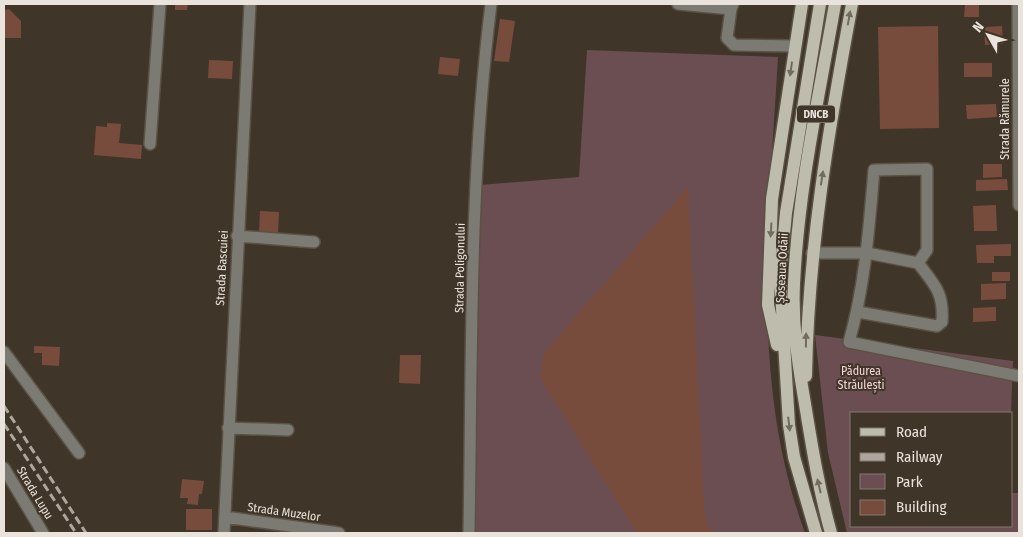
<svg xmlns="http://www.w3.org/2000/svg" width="1023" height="537" font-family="'Fira Sans Condensed',sans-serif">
	<rect width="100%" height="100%" fill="#403529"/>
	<path fill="#6b4e51" d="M587 50 778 57C769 216 749 381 805 533H469L480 185 579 177Z
		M815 335 1013 361 1011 413H852V526H1012V493H1019V533H847L828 453Z"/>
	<path fill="#774c3c" d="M175 4H188L187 10H175Z
		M965 4H979V17H964Z
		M9 9 21 21V38H4V10Z
		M500 19 515 21 509 62 494 61Z
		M938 26 939 128 880 129 878 27Z
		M1002 26 1003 44 985 45 984 27Z
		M440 57 460 59 458 76 438 74Z
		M209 60 233 61 232 79 208 78Z
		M964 63H992V77H964Z
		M996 104 997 117 967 119 966 105Z
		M107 123 121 124 119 143 142 145 141 159 94 155 96 126 107 127Z
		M983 164H1002V177L983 178Z
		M1007 179 1008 190 976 191V180Z
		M688 187 704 506 707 524 714 533H637L540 378 544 353Z
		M996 205 997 231H974L973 206Z
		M260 211 279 212 278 233H259Z
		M1011 244V256H994V263H977L976 245Z
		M992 272H1010V281H992Z
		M1006 283V299L981 300V284Z
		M996 307V321L973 322V308Z
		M34 346 60 347 59 366 42 365V353H34Z
		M400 355H421L420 384 399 383Z
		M182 479 204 481 202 494H199L198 505 187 504 188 498H180Z
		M186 509H212V530H186Z"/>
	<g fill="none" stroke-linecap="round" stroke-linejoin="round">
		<g stroke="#5b5145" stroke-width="14">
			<path id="minor" d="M678 4 731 9 733 4
				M1018 4 1019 205
				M731 9 727 38 734 45 795 46
				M150 144 160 4
				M237 236 314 242
				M812 253H867L918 263C935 285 944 293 942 322L937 326 858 312
				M918 263 927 250V169L874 170C869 228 865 286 849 342L1019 376
				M4 352 79 453
				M228 428 288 430
				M4 468 43 533
				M225 517 339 533
				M224 533 250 4
				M469 533C472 357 469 179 491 4"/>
		</g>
		<g stroke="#5b5145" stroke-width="15">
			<path id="major" d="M777 345 768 305 772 199 802 4
				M806 376C808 250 829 127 852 4
				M816 533 794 457 789 425 780 275 786 213 820 4
				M831 533C819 490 812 447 805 404 798 363 792 325 794 284 798 190 819 96 835 4"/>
		</g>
		<use href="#minor" stroke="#7b7b73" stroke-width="11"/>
		<use href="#major" stroke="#bebdad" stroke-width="12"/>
		<path stroke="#afa69d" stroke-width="3" stroke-dasharray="8 4" stroke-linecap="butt" d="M4 406 86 533
			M4 424 76 533"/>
	</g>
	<defs><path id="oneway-solid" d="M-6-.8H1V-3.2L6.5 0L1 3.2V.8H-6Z" transform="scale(1.25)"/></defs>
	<g fill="#726b5e">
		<use href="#oneway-solid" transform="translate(849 18) rotate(-80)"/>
		<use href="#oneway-solid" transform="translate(791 69) rotate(98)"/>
		<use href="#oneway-solid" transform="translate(822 178) rotate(-81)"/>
		<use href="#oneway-solid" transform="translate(771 230) rotate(93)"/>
		<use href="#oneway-solid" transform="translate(806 340) rotate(-89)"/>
		<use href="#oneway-solid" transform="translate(789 424) rotate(83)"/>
		<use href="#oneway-solid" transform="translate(819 486) rotate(-103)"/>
	</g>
	<g text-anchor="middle" stroke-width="4" stroke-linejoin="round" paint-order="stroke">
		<rect fill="#403529" stroke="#b7afa6" stroke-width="1" x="797" y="105.5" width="38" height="17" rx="4"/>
		<g font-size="11" font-weight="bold" fill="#eae3db">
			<text x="816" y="118">DNCB</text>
		</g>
		<g font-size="12" fill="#eae3db" stroke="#403529">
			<text transform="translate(1005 119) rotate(-90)" y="4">Strada Rămurele</text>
			<text transform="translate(222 268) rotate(-87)" y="4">Strada Bascuiei</text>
			<text transform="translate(460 268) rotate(-89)" y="4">Strada Poligonului</text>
			<text transform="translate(782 268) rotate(-87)" y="4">Șoseaua Odăii</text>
			<text transform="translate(35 493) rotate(59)" y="4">Strada Lupu</text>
			<text transform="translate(284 512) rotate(8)" y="4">Strada Muzelor</text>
		</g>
		<g font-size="12" fill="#f6d4d7" stroke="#403529">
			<text x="861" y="375">Pădurea<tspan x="861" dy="14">Străulești</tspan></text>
		</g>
	</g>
	<rect width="1023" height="537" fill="none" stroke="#eae3db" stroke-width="10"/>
	<rect x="850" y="412" width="162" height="115" fill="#403529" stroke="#847b70"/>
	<rect x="860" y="428" width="25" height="8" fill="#bebdad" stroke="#847b70"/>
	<text x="896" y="437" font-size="15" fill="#eae3db">Road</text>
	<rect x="860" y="453" width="25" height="8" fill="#afa69d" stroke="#847b70"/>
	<text x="896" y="462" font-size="15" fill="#eae3db">Railway</text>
	<rect x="860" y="474" width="25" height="15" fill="#6b4e51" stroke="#847b70"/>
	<text x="896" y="487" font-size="15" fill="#eae3db">Park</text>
	<rect x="860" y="500" width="25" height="15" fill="#774c3c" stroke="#847b70"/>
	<text x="896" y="512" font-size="15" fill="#eae3db">Building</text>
	<g transform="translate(988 35) rotate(309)" stroke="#403529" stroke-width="4" paint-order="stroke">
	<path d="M0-4L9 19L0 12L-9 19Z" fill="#eae3db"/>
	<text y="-8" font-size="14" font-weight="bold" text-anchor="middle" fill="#eae3db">N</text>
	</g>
</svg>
